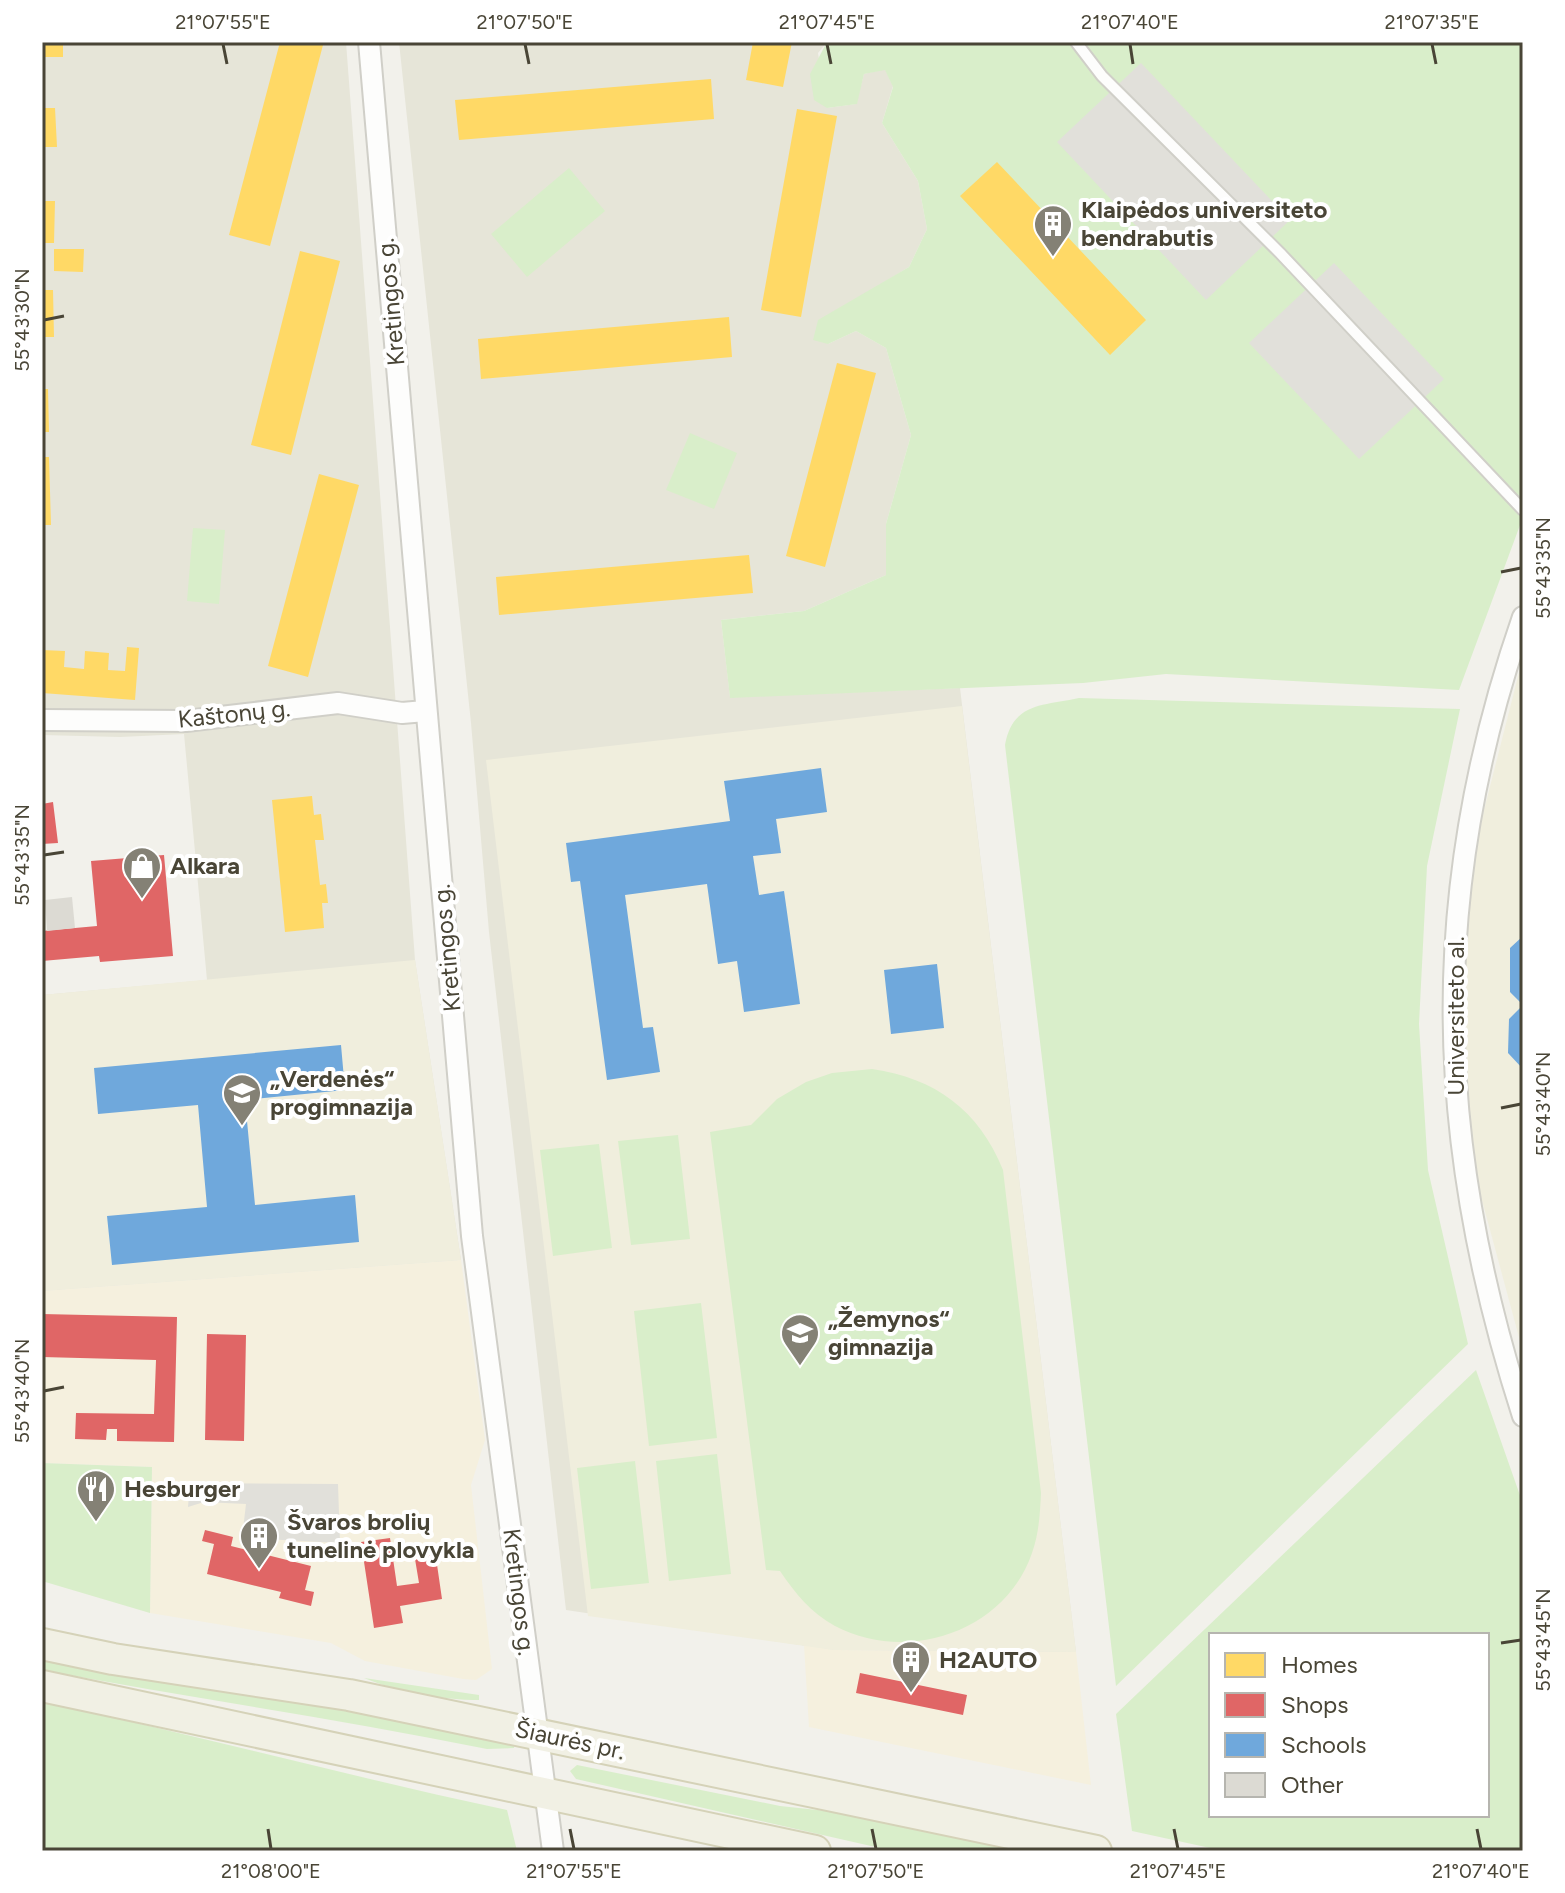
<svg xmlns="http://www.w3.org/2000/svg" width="1565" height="1893" font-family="Figtree,sans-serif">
	<rect width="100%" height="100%" fill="#f2f1eb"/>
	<path fill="#e6e5d8" d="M42 42H346L415 960 461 1260 42 1291V995L207 980 184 734 120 737 42 735Z
		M399 42H827L818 53 827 108 856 104 864 74 885 69 893 86 882 123 918 181 927 229 909 267 878 286 828 344 856 331 886 348 911 435 886 524V575L804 611 721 620 730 697 960 688 1076 1652 834 1650 566 1610 489 932 471 723Z"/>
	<path fill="#f5f0de" d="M461 1260 485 1440 471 1485 492 1669 476 1680 463 1679 365 1661 331 1643 150 1613 152 1467 42 1463V1291Z
		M804 1645 834 1650 1076 1652 1091 1785 809 1727Z"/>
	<path fill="#f0eedd" d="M1523 657V1352L1476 1178 1464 1064 1463 961 1470 879 1484 810Z
		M962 706 1076 1652 834 1650 588 1616 486 760Z
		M415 960 461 1260 42 1291V995Z"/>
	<path fill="#d9eeca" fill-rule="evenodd" d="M827 42H1523V517L1459 690 1166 674 1083 683 730 698 721 620 804 611 886 575V524L911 435 886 348 856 331 828 344 813 340 818 320 909 267 927 229 918 181 882 123 893 87 885 70 864 74 857 104 827 108 814 100 810 74Z
		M569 168 605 211 527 277 491 234Z
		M690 433 737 453 714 509 666 490Z
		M193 528 225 530 219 604 187 601Z
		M1079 698 1460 709 1427 866 1419 1024 1428 1170 1468 1344 1116 1686 1005 745C1013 702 1043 706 1079 698Z
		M872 1069C935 1078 979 1110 1003 1170L1041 1493C1040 1514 1039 1533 1032 1553 1005 1632 907 1664 835 1626 811 1613 795 1593 780 1571L766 1570 710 1132 751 1125 777 1099 806 1082 832 1073Z
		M678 1135 690 1239 631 1245 618 1141Z
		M599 1144 612 1248 553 1256 540 1150Z
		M701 1303 717 1438 649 1446 634 1311Z
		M1476 1370 1523 1504V1851H1224L1132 1831 1116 1714ZM1211 1635H1487V1815H1211Z
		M717 1454 731 1574 669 1581 656 1461Z
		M635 1461 649 1583 591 1589 577 1468Z
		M42 1463 152 1467 150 1613 42 1581Z
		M42 1659 357 1711 515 1743 514 1748 487 1749C339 1719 190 1698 42 1670Z
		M364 1678 479 1695V1700C443 1700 398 1692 364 1678Z
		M42 1702C198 1735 351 1777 507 1810L517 1851H42Z
		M577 1765 780 1806 874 1816 1031 1851H893L576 1779 570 1771Z"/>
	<path fill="#e1e0da" d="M1141 63 1290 220 1206 300 1057 142Z
		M1334 263 1444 379 1359 459 1249 343Z
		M190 1483 338 1484 340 1543 242 1538 246 1504 204 1502 188 1507Z"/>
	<path fill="#ffd966" d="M42 42H63V57H42Z
		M280 42 323 45 270 246 229 235Z
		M753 42H792L783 87 746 80Z
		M711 79 714 119 459 140 455 100Z
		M42 108H55L57 147H42Z
		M797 109 837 116 801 317 761 310Z
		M997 162 1146 320 1110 355 960 196Z
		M42 201H55L54 243H42Z
		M54 249H84L83 272 54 271Z
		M300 251 340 261 291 455 251 445Z
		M42 290H53L54 337H42Z
		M729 317 732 357 481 379 478 339Z
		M837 363 876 373 825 567 786 556Z
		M42 389H48L49 432H42Z
		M42 457H49L51 525H42Z
		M319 474 359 485 308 677 268 666Z
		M749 555 753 593 499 615 496 577Z
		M127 647 139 648 135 700 42 693V650L65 651 64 667 84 669 85 651 109 653 108 670 125 671Z
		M312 796 314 815 321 814 324 840H315L320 885 326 884 328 903H322L324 928 285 932 272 800Z"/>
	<path fill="#e06666" d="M53 802 58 843 42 844V804Z
		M164 855 173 956 100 962 99 956 42 961V931L97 926 91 861Z
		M42 1314 177 1317 174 1442 117 1441V1429H107L106 1440 75 1439 76 1413 154 1414 156 1360 42 1357Z
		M207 1334 246 1335 244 1441 205 1440Z
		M205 1530 233 1537 231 1546 311 1566 305 1590 314 1592 311 1606 279 1598 281 1592 207 1574 214 1544 202 1541Z
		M390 1538 397 1586 419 1583 413 1547 434 1544 442 1599 400 1606 403 1623 374 1628 361 1542Z
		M860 1673 967 1695 963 1715 856 1693Z"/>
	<path fill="#6fa8dc" d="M821 768 827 812 776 819 781 853 753 856 759 895 784 891 800 1004 744 1012 737 961 718 964 707 884 625 895 643 1028 653 1027 660 1072 607 1080 580 881 571 882 566 843 730 821 724 781Z
		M1523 936V1005L1510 992V948Z
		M937 964 944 1028 891 1034 884 970Z
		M1523 1005V1069L1508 1053 1509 1019Z
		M341 1045 345 1090 245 1100 255 1205 355 1195 359 1242 112 1265 107 1216 207 1207 198 1105 98 1114 94 1068Z"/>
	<path fill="#dcdad3" d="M72 897 75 928 47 931 45 900Z"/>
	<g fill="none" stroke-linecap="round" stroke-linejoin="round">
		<g stroke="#d0cfc8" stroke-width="14">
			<path id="lane" d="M1076 42 1102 76 1280 253 1523 510"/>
		</g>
		<g stroke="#d0cfc8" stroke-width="24">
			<path id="street" d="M369 42 472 1236 553 1851
				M1523 617C1427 893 1434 1140 1523 1416
				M42 720 186 721 338 703 402 713 425 711"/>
		</g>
		<g stroke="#d5d2b8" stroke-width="34">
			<path id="primary" d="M42 1644 113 1659 349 1695 1096 1851
				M42 1686 815 1851"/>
		</g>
		<use href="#lane" stroke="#fdfdfc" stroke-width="10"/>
		<use href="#street" stroke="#fdfdfc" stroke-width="20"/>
		<use href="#primary" stroke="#f1f0e4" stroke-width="30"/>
	</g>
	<path fill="none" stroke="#494536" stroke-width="3" d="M223 44 227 64M525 44 529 64M827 44 831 64M1130 44 1133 64M1432 44 1436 64M44 320 64 316M1501 572 1521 568M44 855 64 852M1501 1108 1521 1104M44 1391 64 1387M1501 1643 1521 1640M268 1829 271 1849M570 1829 574 1849M872 1829 876 1849M1174 1829 1178 1849M1477 1829 1481 1849"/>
	<defs>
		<g id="building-pin" transform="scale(2)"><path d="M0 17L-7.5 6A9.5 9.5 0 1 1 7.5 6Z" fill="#848175" stroke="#fff"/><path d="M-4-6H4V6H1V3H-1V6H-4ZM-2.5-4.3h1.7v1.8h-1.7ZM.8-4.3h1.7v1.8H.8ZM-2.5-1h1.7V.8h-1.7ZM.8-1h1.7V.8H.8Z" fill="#fff"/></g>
		<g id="shop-pin" transform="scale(2)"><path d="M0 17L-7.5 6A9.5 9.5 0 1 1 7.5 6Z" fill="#848175" stroke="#fff"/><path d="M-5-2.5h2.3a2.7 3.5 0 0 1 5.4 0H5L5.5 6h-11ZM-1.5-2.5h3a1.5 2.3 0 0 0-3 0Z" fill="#fff"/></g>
		<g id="school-pin" transform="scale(2)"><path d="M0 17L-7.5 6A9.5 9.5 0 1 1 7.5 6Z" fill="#848175" stroke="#fff"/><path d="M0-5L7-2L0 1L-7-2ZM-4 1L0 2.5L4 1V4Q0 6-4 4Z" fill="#fff"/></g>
		<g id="restaurant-pin" transform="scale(2)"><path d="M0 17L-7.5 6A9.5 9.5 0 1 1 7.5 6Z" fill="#848175" stroke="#fff"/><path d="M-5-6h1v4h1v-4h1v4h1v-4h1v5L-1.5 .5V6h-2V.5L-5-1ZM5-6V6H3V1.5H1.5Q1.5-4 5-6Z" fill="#fff"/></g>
	</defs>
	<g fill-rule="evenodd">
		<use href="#building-pin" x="1053" y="224"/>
		<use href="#shop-pin" x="142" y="866"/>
		<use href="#school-pin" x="242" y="1093"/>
		<use href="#school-pin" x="800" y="1333"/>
		<use href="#restaurant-pin" x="96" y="1489"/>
		<use href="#building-pin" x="259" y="1536"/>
		<use href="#building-pin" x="911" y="1660"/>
	</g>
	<g text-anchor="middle" stroke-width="8" stroke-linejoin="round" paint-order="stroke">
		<g font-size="24" font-weight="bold" fill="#494536" stroke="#fff" text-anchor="start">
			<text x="1081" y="218">Klaipėdos universiteto<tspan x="1081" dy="28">bendrabutis</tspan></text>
			<text x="170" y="874">Alkara</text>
			<text x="270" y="1087">„Verdenės“<tspan x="270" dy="28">progimnazija</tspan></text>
			<text x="828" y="1327">„Žemynos“<tspan x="828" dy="28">gimnazija</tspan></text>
			<text x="124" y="1497">Hesburger</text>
			<text x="287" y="1530">Švaros brolių<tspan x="287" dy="28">tunelinė plovykla</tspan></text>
			<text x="939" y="1668">H2AUTO</text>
		</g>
		<g font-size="24" fill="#494536" stroke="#fff">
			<text transform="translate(391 302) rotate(-95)" y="8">Kretingos g.</text>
			<text transform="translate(234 714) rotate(-6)" y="8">Kaštonų g.</text>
			<text transform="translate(447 948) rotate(-95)" y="8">Kretingos g.</text>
			<text transform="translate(1456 1016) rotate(-90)" y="8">Universiteto al.</text>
			<text transform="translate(519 1592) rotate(83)" y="8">Kretingos g.</text>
			<text transform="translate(570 1740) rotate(12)" y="8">Šiaurės pr.</text>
		</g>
	</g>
	<rect width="1565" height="1893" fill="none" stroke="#ffffff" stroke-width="88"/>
	<rect x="1209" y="1633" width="280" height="184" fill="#ffffff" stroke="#b6b5af" stroke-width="2"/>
	<rect x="1225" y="1653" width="40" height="24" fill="#ffd966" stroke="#b6b5af" stroke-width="2"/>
	<text x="1281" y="1673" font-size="24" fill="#494536">Homes</text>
	<rect x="1225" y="1693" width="40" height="24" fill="#e06666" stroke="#b6b5af" stroke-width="2"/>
	<text x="1281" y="1713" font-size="24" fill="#494536">Shops</text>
	<rect x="1225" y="1733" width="40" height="24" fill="#6fa8dc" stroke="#b6b5af" stroke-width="2"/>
	<text x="1281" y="1753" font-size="24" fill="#494536">Schools</text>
	<rect x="1225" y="1773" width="40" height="24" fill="#dcdad3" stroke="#b6b5af" stroke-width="2"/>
	<text x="1281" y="1793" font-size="24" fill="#494536">Other</text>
	<rect x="44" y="44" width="1477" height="1805" fill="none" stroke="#494536" stroke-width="3"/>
	<g font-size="20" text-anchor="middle" fill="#494536">
		<text x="223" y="29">21°07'55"E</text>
		<text x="525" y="29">21°07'50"E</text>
		<text x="827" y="29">21°07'45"E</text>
		<text x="1130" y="29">21°07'40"E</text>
		<text x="1432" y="29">21°07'35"E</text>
		<text transform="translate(22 320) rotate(-90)" y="7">55°43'30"N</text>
		<text transform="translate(1543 568) rotate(-90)" y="7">55°43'35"N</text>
		<text transform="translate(22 855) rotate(-90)" y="7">55°43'35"N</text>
		<text transform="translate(1543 1104) rotate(-90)" y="7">55°43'40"N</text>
		<text transform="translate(22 1391) rotate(-90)" y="7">55°43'40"N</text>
		<text transform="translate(1543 1640) rotate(-90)" y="7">55°43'45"N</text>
		<text x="271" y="1878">21°08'00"E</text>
		<text x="574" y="1878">21°07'55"E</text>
		<text x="876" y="1878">21°07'50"E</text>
		<text x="1178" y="1878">21°07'45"E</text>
		<text x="1481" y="1878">21°07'40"E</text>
	</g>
</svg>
